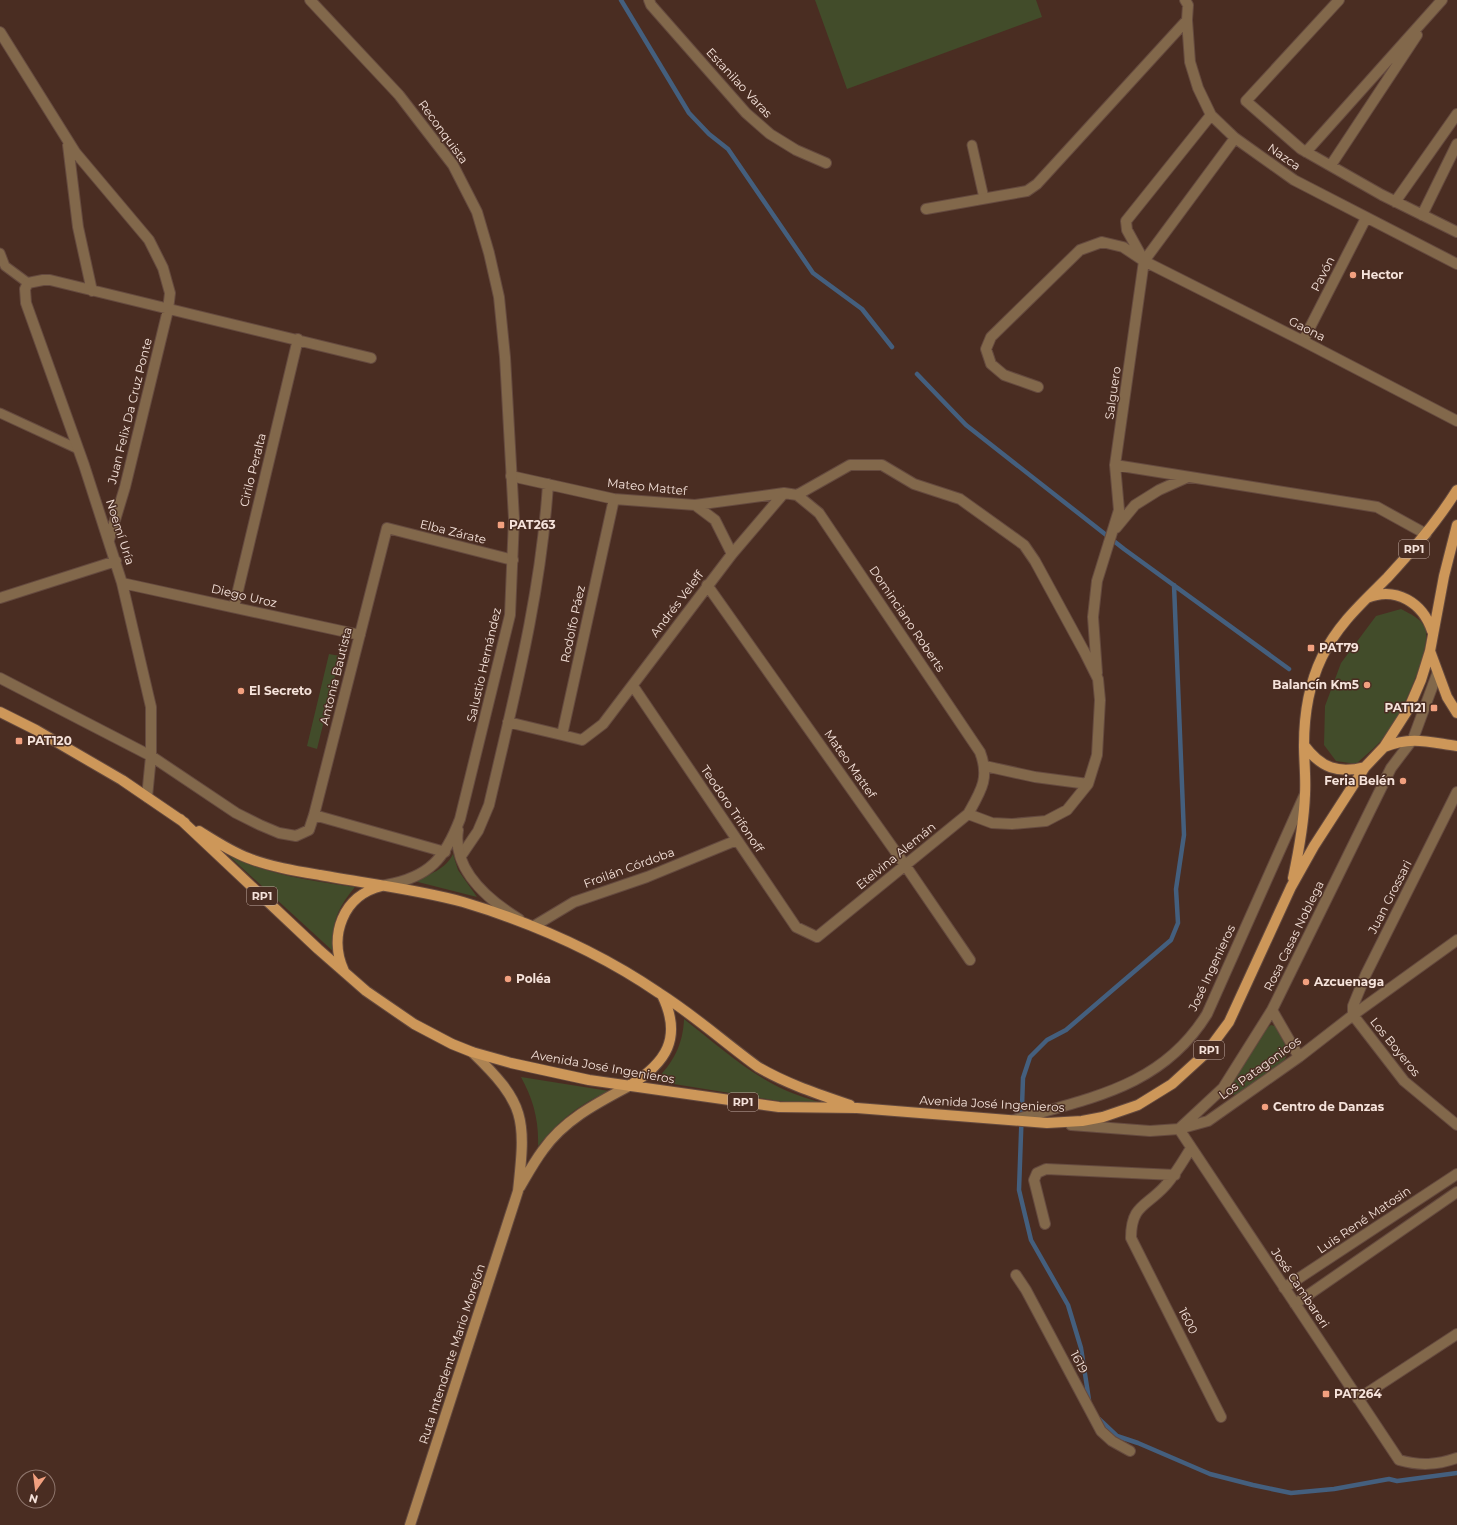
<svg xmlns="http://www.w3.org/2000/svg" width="1457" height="1525" font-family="Montserrat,sans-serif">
	<rect width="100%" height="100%" fill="#4a2d22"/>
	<path fill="#424c2a" d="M815 0H1036L1042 17 847 89Z
		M1401 609C1410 614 1421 618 1425 628 1433 646 1401 715 1389 731 1381 743 1367 754 1356 764L1336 761 1324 745 1325 706 1341 663 1376 616Z
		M329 654 340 656 317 749 307 746Z
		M453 854 458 870 477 897 414 881C429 875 446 869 453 854Z
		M228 855C268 875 311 881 355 887 337 909 330 924 335 953Z
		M684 1019C712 1041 740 1066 771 1083 792 1095 815 1101 838 1107L792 1103 655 1081C673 1063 683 1045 684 1019Z
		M1271 1025 1275 1026C1281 1038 1294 1051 1282 1063L1238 1094 1232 1095 1229 1092V1088L1266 1029Z
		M521 1077 609 1091C578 1105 560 1120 538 1146 539 1120 533 1099 521 1077Z"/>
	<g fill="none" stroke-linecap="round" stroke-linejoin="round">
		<path stroke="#445f7e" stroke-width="4.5" d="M621 0 689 113 709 134 728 149 813 273 862 309 892 347
			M917 374 966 425 1124 549 1289 669
			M1089 1400 1081 1348 1068 1305 1031 1240 1019 1190 1023 1078 1030 1057 1047 1040 1066 1030 1171 940 1178 923 1176 889 1184 835 1174 585
			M1099 1419 1117 1436 1138 1443 1210 1474 1253 1485 1291 1493 1334 1489 1389 1479 1397 1481 1457 1473"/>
		<g stroke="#654a3f" stroke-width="11">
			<path id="service" d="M972 145 984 198
				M0 253 5 266 28 283
				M0 413 78 449"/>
		</g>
		<g stroke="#654a3f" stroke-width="12">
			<path id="minor" d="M649 0 651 5 746 113 770 134 796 150 826 163
				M1185 0 1188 5 1187 20 1190 62 1198 88 1211 115 1235 138 1294 180 1457 264
				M1339 0 1246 101 1301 149 1382 195 1457 232
				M0 32 75 152 149 240 163 268 170 293 168 310 125 487 109 540
				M68 145 78 227 92 291
				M1306 152 1442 0
				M1331 165 1417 35
				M1395 202 1457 114
				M926 209 1027 191 1037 184 1187 20
				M1422 215 1457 144
				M1143 259 1127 230 1126 221 1211 115
				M1303 341 1366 218
				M1038 387 1004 375 991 364 986 349 991 337 1080 250 1102 242 1123 247 1144 261 1303 341 1457 421
				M1115 465 1377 507 1426 534
				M511 476 614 499 695 505 715 520 732 554
				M797 495 850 465H882L914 484 960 499 1024 545 1035 561 1085 653 1098 679 1100 700 1097 755 1088 784 1067 810 1046 821 1012 824 992 823 968 814
				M614 499 562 735 582 740 603 724 732 554 784 493 797 495
				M695 505 784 493
				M1116 528 1135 505 1159 490 1188 477
				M122 583 360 635
				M707 585 905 865 970 960
				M0 598 116 561
				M234 607 298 339
				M1097 673 1093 617 1097 581 1119 510 1115 465 1144 261 1235 138
				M0 678 151 756 236 813 260 825 279 833 296 836 309 830 314 815 387 528 513 560
				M633 686 796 927 817 937 968 814C981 791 990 778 980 752L819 513 797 495
				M508 722 562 735
				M985 766 1035 777 1088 784
				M147 797 151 756V707L122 583 84 465 26 303 25 289 28 283 43 280H50L371 358
				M314 815 445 852
				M461 856 478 831 489 805C514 697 541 595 548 484
				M534 926 574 902 647 877 737 840
				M1272 1010 1299 1057
				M1353 1015V1006L1366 974 1457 792
				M1353 1015 1404 1081 1457 1125
				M1014 1120C1090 1098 1162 1087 1207 1014L1305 794
				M1071 1125 1150 1131 1179 1129 1208 1121 1299 1057 1353 1015 1457 940
				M1179 1129 1223 1088 1272 1010 1391 768 1413 739 1437 674
				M1179 1129 1399 1460C1420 1466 1437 1465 1457 1458
				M1191 1148C1183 1161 1175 1175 1165 1186 1146 1207 1131 1205 1131 1238L1221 1417
				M1045 1224 1034 1180 1037 1173 1046 1169 1175 1175
				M1016 1275 1026 1290 1101 1431 1112 1441 1130 1451
				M1284 1288 1457 1174
				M1295 1304 1457 1192
				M1358 1399 1457 1334"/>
		</g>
		<g stroke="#654a3f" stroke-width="12">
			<path id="tertiary" d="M310 0 399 95 453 165 477 212 489 253 499 297 505 357 514 519 510 615 460 819C445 858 430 877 386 885
				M458 830C452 870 490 901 519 919"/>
		</g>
		<g stroke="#654a3f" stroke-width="12">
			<path id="secondary" d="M520 1187C527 1175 534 1162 543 1150 564 1120 597 1103 629 1086
				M410 1525 518 1191C526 1118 526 1104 472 1052"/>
		</g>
		<g stroke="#654a3f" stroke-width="12">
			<path id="primary" d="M1367 598C1396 586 1423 603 1432 631
				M1430 651 1447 697 1457 713
				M0 712 36 730 122 780 185 823
				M1304 745C1321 768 1338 774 1365 767
				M1384 747C1412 736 1428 742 1457 746
				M180 819 318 949 366 991 414 1024 452 1044 472 1052 511 1063 589 1080 779 1107 857 1108 1047 1123 1082 1121 1103 1117 1138 1105 1172 1084 1206 1053 1229 1022 1291 887 1314 846 1365 767 1384 747 1409 708 1421 680 1430 651 1444 576 1457 525
				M199 831C215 841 230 851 248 858 271 867 296 871 320 875 368 884 416 889 463 902 533 923 599 952 659 993 694 1015 725 1043 758 1067 787 1084 818 1094 850 1105
				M1293 878C1299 850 1304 822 1305 794 1306 778 1304 761 1304 745 1304 715 1309 684 1322 657 1338 624 1362 603 1387 578 1413 550 1437 522 1457 490
				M344 971C328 936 343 895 382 886
				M629 1086C666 1063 683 1038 662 995"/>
		</g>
		<use href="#service" stroke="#82684b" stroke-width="9"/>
		<use href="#minor" stroke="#82684b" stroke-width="10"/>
		<use href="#tertiary" stroke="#82684b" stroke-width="10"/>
		<use href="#secondary" stroke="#ac8353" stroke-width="10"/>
		<use href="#primary" stroke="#cd9759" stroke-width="10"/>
	</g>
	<g fill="#f2a07f" stroke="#4a2d22" stroke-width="1.5">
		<circle cx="1353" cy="275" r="4"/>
		<rect x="497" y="521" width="8" height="8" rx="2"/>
		<rect x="1307" y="644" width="8" height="8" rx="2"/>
		<circle cx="1367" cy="685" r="4"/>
		<circle cx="241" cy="691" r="4"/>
		<rect x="1430" y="704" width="8" height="8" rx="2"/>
		<rect x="15" y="737" width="8" height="8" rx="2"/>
		<circle cx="1403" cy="781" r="4"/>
		<circle cx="508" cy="979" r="4"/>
		<circle cx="1306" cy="982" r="4"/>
		<circle cx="1265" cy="1107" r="4"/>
		<rect x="1322" y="1390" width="8" height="8" rx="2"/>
	</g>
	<g text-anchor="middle" stroke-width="3" stroke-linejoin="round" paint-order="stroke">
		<g fill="#4a2d22" stroke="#c2aca3" stroke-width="1">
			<rect x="1399" y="540" width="30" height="18" rx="3"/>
			<rect x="247" y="887" width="30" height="18" rx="3"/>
			<rect x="1194" y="1041" width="30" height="18" rx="3"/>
			<rect x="728" y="1093" width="30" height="18" rx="3"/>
		</g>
		<g font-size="11" font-weight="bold" fill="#f5e2da">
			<text x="1414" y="553">RP1</text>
			<text x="262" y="900">RP1</text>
			<text x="1209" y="1054">RP1</text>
			<text x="743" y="1106">RP1</text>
		</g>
		<g font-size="12" fill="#f5e2da" stroke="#4a2d22">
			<text transform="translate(739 83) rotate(47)" y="4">Estanilao Varas</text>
			<text transform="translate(443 132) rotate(54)" y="4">Reconquista</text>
			<text transform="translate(1284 157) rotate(35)" y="4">Nazca</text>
			<text transform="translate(1323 274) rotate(-63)" y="4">Pavón</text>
			<text transform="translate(1307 329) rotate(27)" y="4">Gaona</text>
			<text transform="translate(1113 393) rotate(-82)" y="4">Salguero</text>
			<text transform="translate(130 411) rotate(-76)" y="4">Juan Felix Da Cruz Ponte</text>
			<text transform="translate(253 470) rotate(-76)" y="4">Cirilo Peralta</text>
			<text transform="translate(647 487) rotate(6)" y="4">Mateo Mattef</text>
			<text transform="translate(120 532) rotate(72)" y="4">Noemí Uría</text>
			<text transform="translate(453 532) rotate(14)" y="4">Elba Zárate</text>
			<text transform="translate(244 596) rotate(13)" y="4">Diego Uroz</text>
			<text transform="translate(677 604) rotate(-53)" y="4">Andrés Veleff</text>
			<text transform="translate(907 619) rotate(56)" y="4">Dominciano Roberts</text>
			<text transform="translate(573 624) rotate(-78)" y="4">Rodolfo Páez</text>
			<text transform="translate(484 665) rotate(-77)" y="4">Salustio Hernández</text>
			<text transform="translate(336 676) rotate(-76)" y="4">Antonia Bautista</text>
			<text transform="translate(850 764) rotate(55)" y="4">Mateo Mattef</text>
			<text transform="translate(732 809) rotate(56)" y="4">Teodoro Trifonoff</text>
			<text transform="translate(896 856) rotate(-39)" y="4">Etelvina Alemán</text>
			<text transform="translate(629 868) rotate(-20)" y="4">Froilán Córdoba</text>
			<text transform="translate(1390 897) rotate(-63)" y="4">Juan Grossari</text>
			<text transform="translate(1294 936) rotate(-64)" y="4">Rosa Casas Noblega</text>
			<text transform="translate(1212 968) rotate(-65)" y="4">José Ingenieros</text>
			<text transform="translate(1395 1047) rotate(51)" y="4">Los Boyeros</text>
			<text transform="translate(603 1067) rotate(10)" y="4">Avenida José Ingenieros</text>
			<text transform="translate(1260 1068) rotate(-36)" y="4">Los Patagonicos</text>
			<text transform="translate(992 1104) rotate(3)" y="4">Avenida José Ingenieros</text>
			<text transform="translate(1364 1220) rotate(-34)" y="4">Luis René Matosin</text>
			<text transform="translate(1300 1288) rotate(56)" y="4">José Cambareri</text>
			<text transform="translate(1188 1321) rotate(63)" y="4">1600</text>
			<text transform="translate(452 1354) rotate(-72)" y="4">Ruta Intendente Mario Morejón</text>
			<text transform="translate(1079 1362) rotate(62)" y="4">1619</text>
		</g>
		<g font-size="12" font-weight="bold" fill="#f5e2da" stroke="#4a2d22" text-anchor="start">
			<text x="1361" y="279">Hector</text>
			<text x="509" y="529">PAT263</text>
			<text x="1319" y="652">PAT79</text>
			<text x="1359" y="689" text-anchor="end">Balancín Km5</text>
			<text x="249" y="695">El Secreto</text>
			<text x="1426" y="712" text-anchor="end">PAT121</text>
			<text x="27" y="745">PAT120</text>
			<text x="1395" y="785" text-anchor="end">Feria Belén</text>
			<text x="516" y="983">Poléa</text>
			<text x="1314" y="986">Azcuenaga</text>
			<text x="1273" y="1111">Centro de Danzas</text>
			<text x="1334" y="1398">PAT264</text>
		</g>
	</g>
	<g transform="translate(36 1489) rotate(194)"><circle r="19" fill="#4a2d22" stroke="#8e756c"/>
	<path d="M0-3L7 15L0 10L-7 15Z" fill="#f2a07f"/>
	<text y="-6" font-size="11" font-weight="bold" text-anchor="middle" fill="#f5e2da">N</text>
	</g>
</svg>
